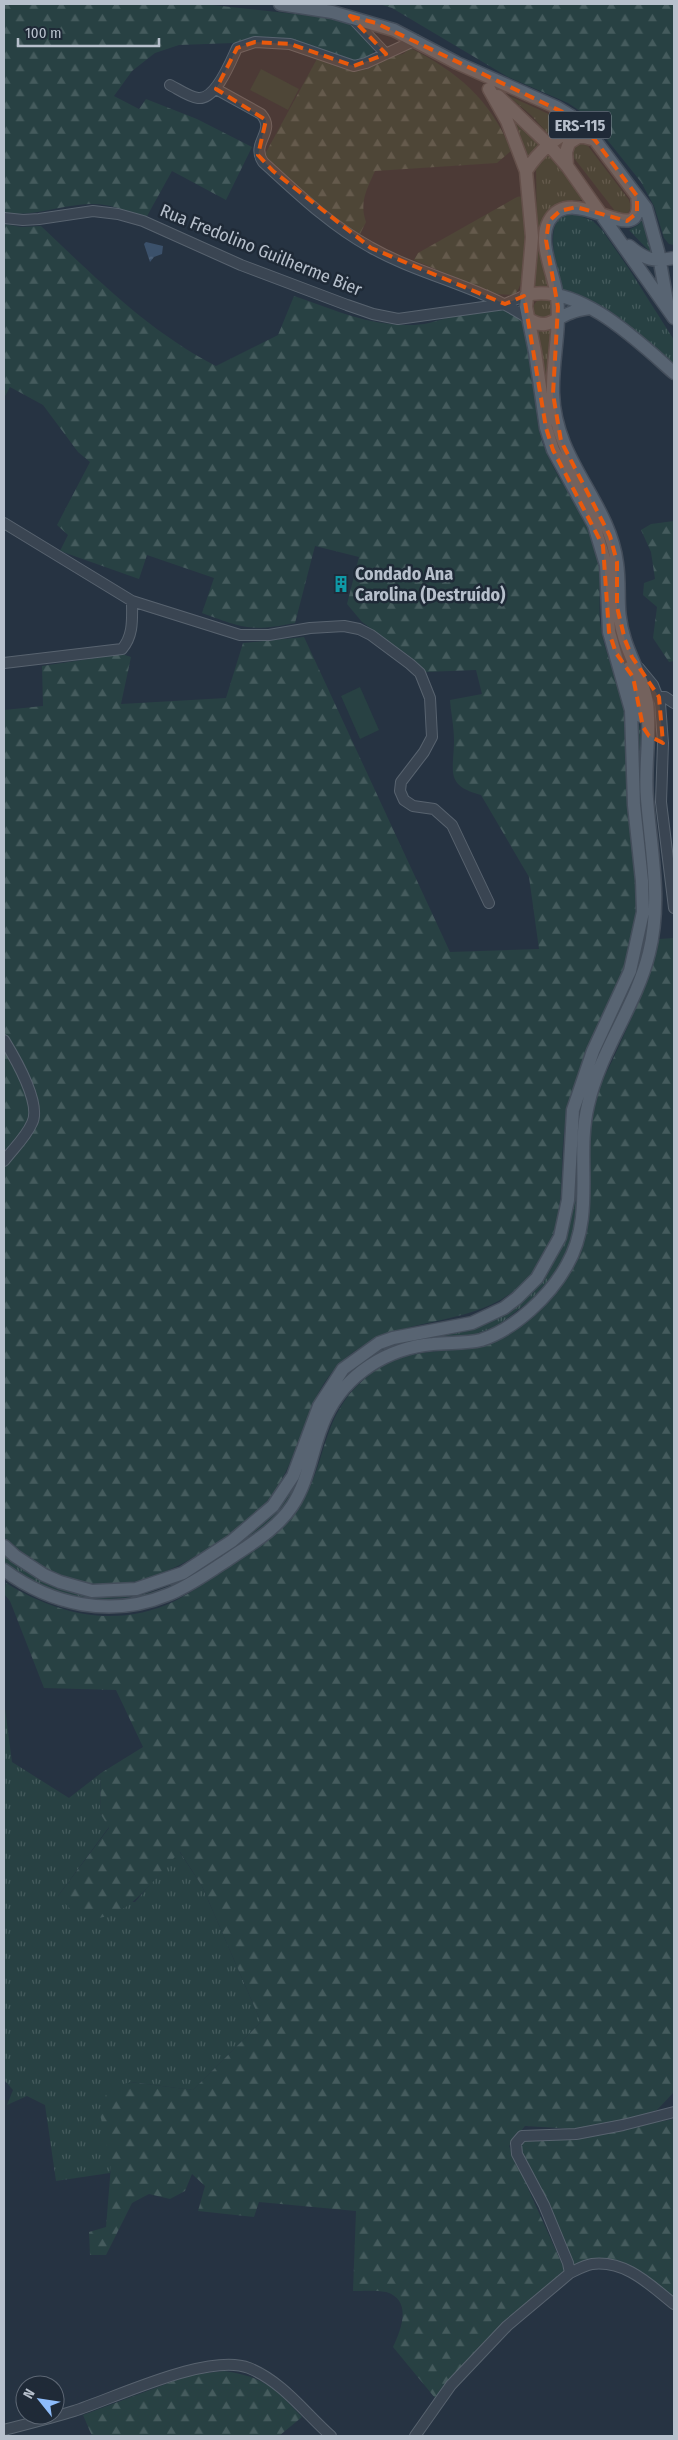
<svg xmlns="http://www.w3.org/2000/svg" width="678" height="2440" font-family="'Fira Sans Condensed',sans-serif">
	<defs>
		<pattern id="grass-tufts" width="24" height="20" patternUnits="userSpaceOnUse" patternTransform="scale(1.25)"><rect width="24" height="20" fill="#284143"/><path d="M3 7l-1-3M5 7V3M7 7l1-3M15 17l-1-3M17 17v-4M19 17l1-3" fill="none" stroke="#455b5d"/></pattern>
		<pattern id="forest-firs" width="22" height="20" patternUnits="userSpaceOnUse" patternTransform="scale(1.25)"><rect width="22" height="20" fill="#284143"/><path d="M5 1l3.5 6h-7zM16 11l3.5 6h-7z" fill="#455b5d"/></pattern>
		<pattern id="water-ripples" width="26" height="14" patternUnits="userSpaceOnUse" patternTransform="scale(1.25)"><rect width="26" height="14" fill="#3b516b"/><path d="M2 4q2-2 4 0t4 0M15 11q2-2 4 0t4 0" fill="none" stroke="#55687f"/></pattern>
	</defs>
	<rect width="100%" height="100%" fill="#263342"/>
	<path fill="url(#grass-tufts)" d="M507 95 564 121 549 135 531 115Z
		M511 115 539 144 528 156Z
		M581 143 588 146 629 200 631 207 628 213 618 214 615 211 574 158 571 153 573 145Z
		M548 154 584 200C527 198 541 250 549 288L532 289 537 231 536 167Z
		M572 213 593 221 602 230 629 269 674 340V361L672 363C648 343 624 317 596 303 586 298 572 299 564 290 556 281 549 234 556 224 559 218 566 215 572 213Z
		M644 217 652 254 629 230 638 225Z
		M533 309a10 10 0 1 1 20 0a10 10 0 1 1-20 0Z
		M537 330H552L548 395 608 545 621 648 613 621 607 545 602 530 558 449 553 434Z
		M637 719 644 739 651 886 647 943 638 972 600 1057 575 1232 562 1265 531 1300 497 1326 470 1336 422 1339 397 1345 379 1352 348 1376 307 1459 292 1497 277 1516 260 1531 181 1583 162 1591 136 1597 94 1600 67 1595 37 1584 4 1562V1555C53 1594 116 1612 176 1583 192 1575 208 1562 223 1552 248 1535 274 1519 290 1493 304 1471 307 1445 317 1422 328 1399 344 1376 365 1360 391 1340 422 1338 454 1333 506 1325 543 1287 564 1241L579 1109 597 1057 637 967 645 932 647 915 639 810Z
		M4 1701 12 1762 69 1798 101 1773 100 1813 109 1827 58 1896 135 1902 179 1851 202 1886 261 2022 193 2090 130 2082 110 2173 56 2181 45 2105 27 2096 7 2105 13 2090 4 2080Z"/>
	<path fill="url(#forest-firs)" d="M4 4H203L323 17 349 24 368 41 374 49 373 55 355 62 254 38 234 43 179 45 155 53 132 71 114 96 139 109 146 99 197 119 252 147 226 200 172 171 146 218C128 211 109 203 89 204 60 205 34 217 4 213Z
		M379 4H674V245L669 244 664 238 654 206 641 182 589 117 568 103 508 77 392 8Z
		M410 48C457 71 492 101 511 151L497 163 375 171C367 189 359 202 366 222L359 236 264 160V156L318 57 343 66 403 54Z
		M524 196C526 217 530 281 514 295L494 294 414 260 418 253 517 197Z
		M4 224 21 227 41 226C96 278 148 331 216 366L278 335 294 296C325 306 357 321 390 324 403 325 416 326 429 323 459 316 507 293 527 328 530 348 533 367 534 386 536 406 536 425 543 444 556 481 585 510 596 547 603 572 598 597 600 622 603 652 619 680 624 710 628 735 626 761 627 785 630 832 642 880 635 927 629 976 604 1023 585 1068 579 1083 570 1099 567 1114 556 1166 571 1211 541 1260 495 1335 414 1307 352 1353 306 1386 305 1445 276 1489 258 1516 234 1532 207 1549 131 1598 73 1599 4 1537V710L43 706 42 666 122 654 131 657 121 704 226 698 243 643 304 637 450 952 539 949 529 877 481 795C444 785 454 771 454 740 454 727 451 713 450 700L482 694 476 670 425 672 408 655 362 622 347 604 359 557 315 546 295 623C251 632 243 628 202 613L214 578 147 555 139 579 60 551 68 535 57 525 90 462 78 452 43 405 10 387 4 398Z
		M674 521V661L669 662 653 638 657 607 643 595 644 583 655 579 651 552 641 530 651 524Z
		M674 938V2092L657 2110 621 2121 575 2129 525 2126 509 2146 566 2273 450 2379 435 2398 393 2347C401 2330 413 2300 386 2292 376 2290 363 2291 353 2291L356 2211 259 2202 254 2217 198 2211 205 2186 192 2174 185 2191 170 2199 149 2194 132 2203 106 2255H90L89 2232 106 2227 111 2165 100 2114 107 2091 130 2082 193 2090 261 2022 202 1886 180 1852C154 1876 125 1929 81 1916 73 1913 64 1902 58 1896L109 1828 100 1813 101 1773 143 1747 116 1690 44 1688 10 1601 4 1594 6 1583C58 1615 117 1629 175 1601 194 1591 212 1578 229 1566 255 1549 282 1534 299 1508 331 1457 318 1411 376 1370 401 1353 429 1352 458 1349 467 1348 477 1348 485 1345 493 1341 568 1275 573 1266 602 1222 583 1159 592 1108 596 1091 606 1074 613 1059 631 1019 650 981 659 939Z
		M674 2119V2302L612 2263 573 2269 522 2159 520 2148 523 2141 627 2128Z
		M224 2371C265 2377 275 2388 302 2417L279 2436H92L83 2415 190 2375Z"/>
	<path fill="#284143" d="M261 69 299 89 288 110 250 90Z
		M360 687 379 730 360 739 341 696Z"/>
	<path fill="url(#water-ripples)" d="M146 242 163 246 162 254 154 257 150 262 144 244Z"/>
	<g fill="none" stroke-linecap="round" stroke-linejoin="round">
		<g stroke="#58636f" stroke-width="12">
			<path id="minor" d="M352 18 386 54
				M170 85C178 89 189 97 198 98 216 100 231 61 237 48L255 42 290 44 354 66 366 63 416 40
				M216 89 261 114C277 132 250 142 263 162 296 192 331 226 370 247 421 276 481 286 529 319
				M4 218 23 220 39 219 93 211 118 214 143 221 241 265 347 305 373 314 398 319 505 304 526 295
				M4 523 132 601 240 635H269L310 628 344 626 359 629 371 635 410 664 420 673 430 698 432 737 424 752 401 782 400 791 404 800 413 806 434 809 452 825 489 903
				M4 663 122 649C134 635 132 618 132 601
				M639 668 653 685 660 703 663 743 661 802 674 908
				M659 697H665L674 703
				M4 1040C15 1058 42 1104 32 1123 26 1137 13 1149 4 1161
				M570 2273C576 2270 585 2265 592 2264 626 2260 650 2285 674 2304
				M4 2430C27 2424 51 2418 74 2411 115 2398 209 2352 249 2368 283 2382 305 2413 331 2436
				M415 2436 451 2385 507 2326 570 2273 568 2263 544 2205 517 2154 516 2143 522 2136 576 2134 623 2125 674 2112"/>
		</g>
		<g stroke="#444e5b" stroke-width="15">
			<path id="major" d="M280 4 332 12 394 30 457 63 556 107 571 116 595 140 646 208 658 251 668 307
				M498 96 549 145 567 166 674 318
				M567 166 566 152 569 143 580 136 592 139
				M526 171C538 152 559 133 581 127
				M629 246C646 260 653 262 674 258
				M526 295C578 282 639 342 674 373
				M529 319C546 331 554 319 570 313 576 310 583 309 590 308
				M629 668 641 716
				M4 1546 15 1556 44 1575 60 1582 92 1591 136 1589 183 1573 232 1541 273 1506 293 1476 319 1406 343 1369 379 1343 393 1338 472 1323 504 1308 517 1298 537 1278 560 1237 568 1200 573 1110 593 1051 630 971 643 912 642 881 634 805 631 710 609 632 606 565 594 525 553 450 546 428 535 352 526 307 532 237 526 171 507 121 489 89
				M4 1570C51 1605 111 1618 167 1595 188 1587 207 1573 226 1561 249 1545 276 1530 292 1506 310 1479 312 1445 326 1416 346 1374 387 1348 433 1344 449 1342 465 1344 481 1340 515 1329 550 1296 567 1265 596 1215 575 1158 588 1105 600 1051 636 1006 649 953 662 901 651 851 647 799 644 767 651 735 647 703 643 678 632 662 625 640 615 610 621 591 617 563 609 501 555 462 553 393 552 361 561 329 557 297 555 275 537 243 549 221 573 178 646 258 637 196"/>
		</g>
		<use href="#minor" stroke="#3a4552" stroke-width="10"/>
		<use href="#major" stroke="#586472" stroke-width="12"/>
	</g>
	<path fill="#e8590c" fill-opacity="0.2" stroke="#e8590c" stroke-width="4" stroke-dasharray="10 6" stroke-linejoin="round" d="M350 16 376 23 571 116 595 140 637 196V213L627 221 576 207 560 211 549 221 546 240 558 307 553 394 561 441 610 536 617 562V607L625 640 632 657 659 697 663 743 649 736 643 727 633 677 616 653 609 632 603 546 553 450 546 428 524 296 505 304 371 248 273 171 258 155 266 120 216 89 237 48 255 42 290 44 354 66 386 54Z"/>
	<defs>
		<g id="building-bare" transform="scale(1.35)"><path d="M-4-6H4V6H1V3H-1V6H-4ZM-2.5-4.3h1.7v1.8h-1.7ZM.8-4.3h1.7v1.8H.8ZM-2.5-1h1.7V.8h-1.7ZM.8-1h1.7V.8H.8Z" fill="#0f9aa8" stroke="#1f2a37" stroke-width="2.5" paint-order="stroke"/></g>
	</defs>
	<g fill-rule="evenodd">
		<use href="#building-bare" x="341" y="584"/>
	</g>
	<g text-anchor="middle" stroke-width="5" stroke-linejoin="round" paint-order="stroke">
		<rect fill="#1f2a37" stroke="#89939f" stroke-width="1" x="549" y="111.5" width="62" height="27" rx="4"/>
		<g font-size="16" font-weight="bold" fill="#b7c0cc">
			<text x="580" y="131">ERS-115</text>
		</g>
		<g font-size="18" fill="#b7c0cc" stroke="#1f2a37">
			<text transform="translate(261 250) rotate(22)" y="6">Rua Fredolino Guilherme Bier</text>
		</g>
		<g font-size="18" font-weight="bold" fill="#b7c0cc" stroke="#1f2a37" text-anchor="start">
			<text x="355" y="580">Condado Ana<tspan x="355" dy="21">Carolina (Destruído)</tspan></text>
		</g>
	</g>
	<rect width="678" height="2440" fill="none" stroke="#b7c0cc" stroke-width="10"/>
	<g transform="translate(40 2400) rotate(300)"><circle r="24" fill="#1f2a37" stroke="#5c6673"/>
	<path d="M0-4L9 19L0 12L-9 19Z" fill="#8ebcfa"/>
	<text y="-8" font-size="14" font-weight="bold" text-anchor="middle" fill="#b7c0cc">N</text>
	</g>
	<path d="M18 38v8h141v-8" fill="none" stroke="#b7c0cc" stroke-width="2.5"/>
	<text x="25" y="38" font-size="15" fill="#b7c0cc" stroke="#1f2a37" stroke-width="4" paint-order="stroke">100 m</text>
</svg>
